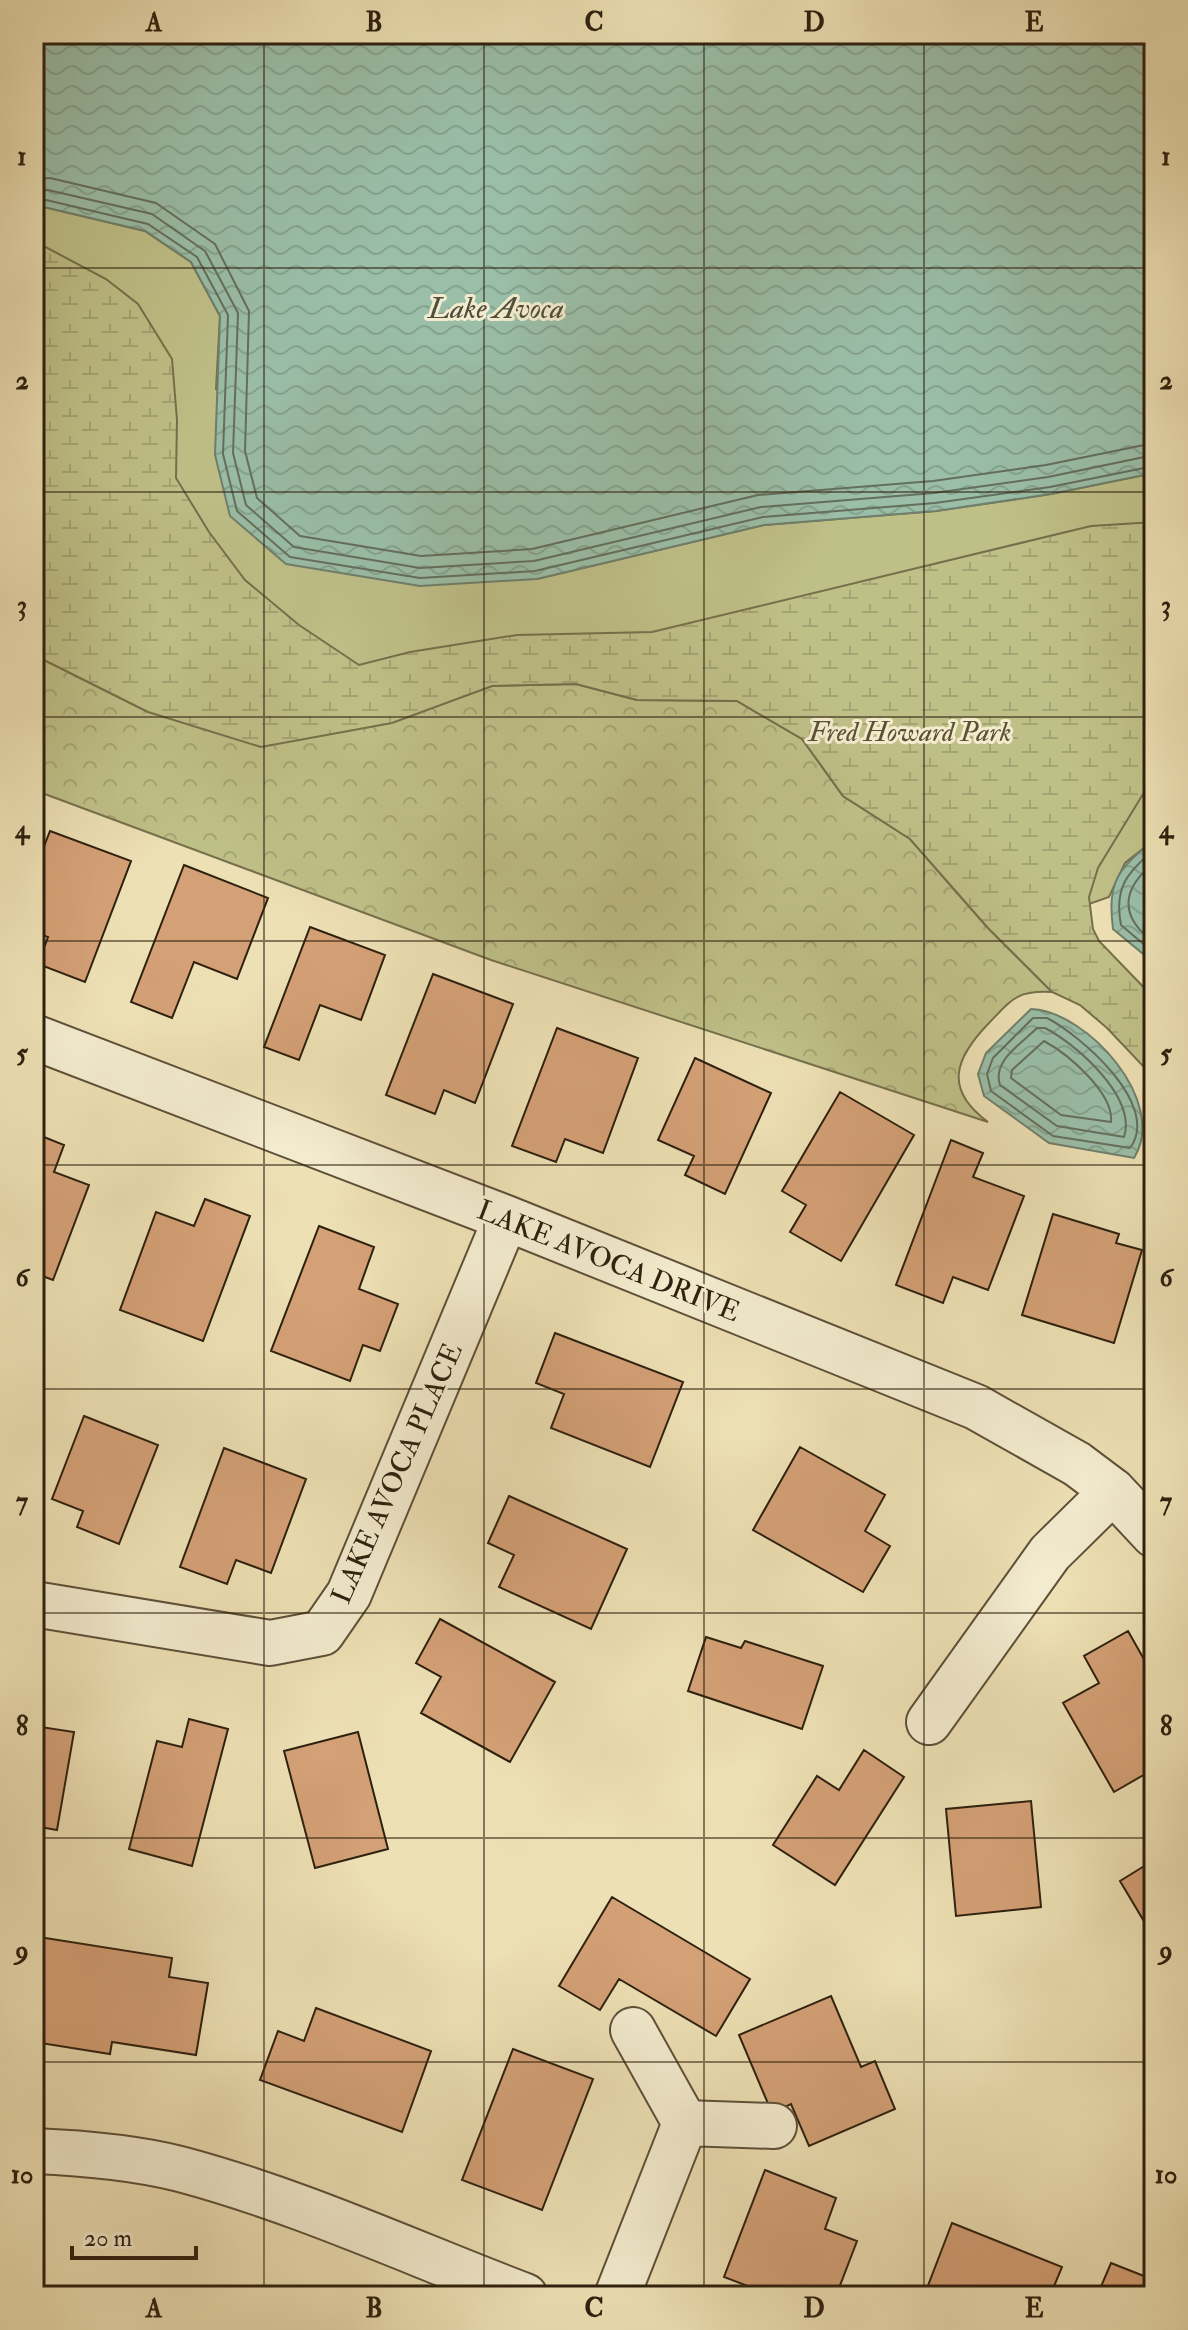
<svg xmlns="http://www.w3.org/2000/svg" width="1188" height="2330" font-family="'IM FELL Double Pica',serif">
	<defs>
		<pattern id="forest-crowns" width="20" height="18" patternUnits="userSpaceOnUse" patternTransform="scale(2)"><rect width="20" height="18" fill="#bfc088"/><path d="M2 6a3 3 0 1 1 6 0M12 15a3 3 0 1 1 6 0" fill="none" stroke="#a4a574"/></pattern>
		<pattern id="wetland-marsh" width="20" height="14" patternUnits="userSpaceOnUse" patternTransform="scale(2)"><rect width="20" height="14" fill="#bfc088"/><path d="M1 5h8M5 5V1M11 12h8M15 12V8" fill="none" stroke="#a4a574"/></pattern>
		<pattern id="water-waves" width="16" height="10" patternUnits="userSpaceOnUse" patternTransform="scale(2)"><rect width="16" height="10" fill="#9abea8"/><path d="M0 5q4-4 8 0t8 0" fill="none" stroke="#85a38f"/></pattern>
	</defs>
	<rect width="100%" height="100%" fill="#ede0b4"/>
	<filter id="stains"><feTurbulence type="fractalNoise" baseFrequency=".0025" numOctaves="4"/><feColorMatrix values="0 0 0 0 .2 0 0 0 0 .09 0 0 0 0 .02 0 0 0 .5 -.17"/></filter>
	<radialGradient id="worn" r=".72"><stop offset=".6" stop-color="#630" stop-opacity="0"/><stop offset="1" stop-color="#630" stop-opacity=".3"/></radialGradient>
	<path fill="#bfc088" stroke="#76704c" stroke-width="2" d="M44 207 145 231 191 262 220 316 216 389 537 579 764 525 936 511 1051 494 1154 473V840L1125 863 1109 897 976 944 34 753V210Z"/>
	<path fill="url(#forest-crowns)" stroke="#76704c" stroke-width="2" d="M34 655 148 712 386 724 492 686 576 684 637 700 737 701 802 739 843 796 910 839 988 928 1052 992C1017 990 1012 999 989 1023 955 1058 943 1089 988 1122L491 960 34 790Z"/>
	<path fill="url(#wetland-marsh)" stroke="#76704c" stroke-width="2" d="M34 241 106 279 138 304 172 359 177 420 176 478 209 532 245 580 299 625 359 665 410 652 517 635 652 632 1091 526 1154 522V776L1098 868 1089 897 1093 929 1099 941 1154 998V1089L1144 1067 1107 1028 1080 1005 1052 992 988 928 910 839 843 796 802 739 737 701 637 700 576 684 492 686 392 723 261 747 148 712 34 655Z"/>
	<path fill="url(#water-waves)" stroke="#6f7f6b" stroke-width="2" d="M34 34H1154V473L1051 494 936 511 764 525 537 579 420 586 286 564 230 516 215 455 220 316 191 262 145 231 44 207 34 210Z
		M1154 840V963L1113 929C1107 881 1118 869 1154 840Z
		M1031 1009C1087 1011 1169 1102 1134 1158L1049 1143 984 1096 978 1074 986 1053Z"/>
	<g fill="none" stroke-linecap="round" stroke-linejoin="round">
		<path stroke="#646f5c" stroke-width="2" d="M34 179 50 178 156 203 215 244 249 311 245 451 257 498 300 536 421 556 532 549 758 495 933 481 1046 465 1154 443
			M34 191 48 190 152 214 205 251 238 313 233 453 246 505 294 547 420 568 534 561 761 507 934 493 1048 477 1154 455
			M34 202 46 200 148 224 197 257 228 315 223 454 237 511 290 557 420 578 535 571 763 517 935 503 1050 487 1154 466
			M1154 850C1126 873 1114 889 1121 925L1154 953
			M1154 863C1121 889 1119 917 1154 942
			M1047 1018C1080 1035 1162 1105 1130 1148L1053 1136 991 1091 987 1074 993 1058 1033 1018Z
			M1045 1028C1076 1044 1137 1097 1124 1137L1057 1126 1000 1085C992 1061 1021 1044 1037 1028Z
			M1044 1041C1068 1054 1114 1093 1111 1122L1061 1115 1011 1078 1012 1070Z"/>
	</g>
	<path fill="#d4a076" stroke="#2e200f" stroke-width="2" d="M50 831 131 861 85 982 38 964 48 937 34 932V872Z
		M184 865 268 898 237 979 194 962 172 1018 131 1002Z
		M310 927 385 955 361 1020 320 1005 299 1060 264 1047Z
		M433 974 513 1004 475 1103 444 1090 435 1114 386 1095Z
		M557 1028 638 1058 603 1153 565 1139 556 1162 512 1146Z
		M695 1058 771 1093 725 1194 685 1175 694 1156 658 1140Z
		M840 1092 914 1135 841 1261 790 1232 806 1205 782 1191Z
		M34 1133 64 1145 54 1172 89 1185 53 1280 34 1273Z
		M951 1140 983 1153 973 1177 1024 1196 988 1290 953 1277 943 1303 896 1285Z
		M205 1199 250 1216 203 1341 120 1310 156 1212 194 1226Z
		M1053 1214 1119 1234 1116 1243 1142 1250 1114 1343 1022 1315Z
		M319 1226 374 1247 359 1289 398 1304 380 1351 363 1345 350 1381 271 1351Z
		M555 1333 683 1382 650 1467 551 1428 564 1394 536 1383Z
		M84 1416 158 1445 119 1544 77 1527 83 1511 52 1499Z
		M800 1447 885 1495 865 1531 890 1546 863 1592 753 1530Z
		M224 1448 306 1479 271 1573 236 1560 227 1584 180 1567Z
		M509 1496 627 1549 591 1629 499 1587 514 1555 488 1543Z
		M440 1619 555 1682 510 1762 421 1713 441 1677 416 1663Z
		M1128 1631 1154 1677V1769L1114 1792 1063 1703 1099 1683 1084 1656Z
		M706 1637 741 1648 745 1641 823 1666 802 1729 688 1691Z
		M189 1719 228 1729 192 1866 129 1849 157 1741 182 1747Z
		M34 1726 74 1732 57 1830 34 1826Z
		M358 1732 388 1849 315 1868 284 1751Z
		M864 1750 904 1777 835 1885 773 1845 817 1776 839 1790Z
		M1031 1801 1041 1907 956 1916 946 1809Z
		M1154 1860V1938L1120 1881Z
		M612 1897 750 1979 716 2036 619 1979 600 2010 559 1986Z
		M39 1937 172 1958 169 1977 208 1983 196 2055 112 2042 110 2054 34 2042V1969Z
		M831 1996 861 2067 875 2061 895 2109 809 2146 791 2104 772 2113 739 2035Z
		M316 2008 431 2051 402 2132 260 2080 278 2031 304 2041Z
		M513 2049 593 2079 542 2210 462 2180Z
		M765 2170 836 2198 825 2229 857 2241 836 2296H774L724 2277Z
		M952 2223 1062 2267 1050 2296H924Z
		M1111 2263 1154 2280V2296H1097Z"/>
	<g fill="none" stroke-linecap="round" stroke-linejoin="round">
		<g stroke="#5e5038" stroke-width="48">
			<path id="minor" d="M34 1037 506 1218 976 1407 1077 1464 1113 1491 1154 1535
				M34 1604 270 1643 322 1633 349 1594 506 1218
				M929 1722 1050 1553 1113 1491
				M633 2030 685 2123
				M34 2151C82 2153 133 2157 180 2169 297 2200 412 2253 525 2296
				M617 2296 685 2123 774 2126"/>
		</g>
		<use href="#minor" stroke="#f3ebce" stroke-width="44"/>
	</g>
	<path fill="none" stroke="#2e200f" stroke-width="2" stroke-opacity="0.55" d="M264 34V2296M484 34V2296M704 34V2296M924 34V2296M34 268H1154M34 492H1154M34 717H1154M34 941H1154M34 1165H1154M34 1389H1154M34 1613H1154M34 1838H1154M34 2062H1154"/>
	<g text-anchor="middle" stroke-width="6" stroke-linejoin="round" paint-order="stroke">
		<g font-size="28" font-style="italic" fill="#5a5033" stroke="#f3ebce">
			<text x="910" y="741">Fred Howard Park</text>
		</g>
		<g font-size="28" fill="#2e200f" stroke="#f3ebce">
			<text transform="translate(609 1260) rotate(22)" y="10">LAKE AVOCA DRIVE</text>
			<text transform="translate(396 1473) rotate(-66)" y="10">LAKE AVOCA PLACE</text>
		</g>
		<g font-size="30" font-style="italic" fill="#4e4f3d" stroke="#f3ebce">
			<text x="496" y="318">Lake Avoca</text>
		</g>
	</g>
	<rect width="1188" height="2330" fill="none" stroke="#ede0b4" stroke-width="88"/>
	<path d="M72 2246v12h124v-12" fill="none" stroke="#2e200f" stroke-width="4"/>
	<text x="84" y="2246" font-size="24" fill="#2e200f" stroke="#f3ebce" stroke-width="6" paint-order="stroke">20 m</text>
	<rect x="44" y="44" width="1100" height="2242" fill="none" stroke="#2e200f" stroke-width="3"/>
	<g font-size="26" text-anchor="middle" font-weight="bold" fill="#2e200f">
		<text x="154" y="31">A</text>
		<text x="374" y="31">B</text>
		<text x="594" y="31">C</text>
		<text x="814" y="31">D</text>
		<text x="1034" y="31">E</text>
		<text x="22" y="165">1</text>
		<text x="1166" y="165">1</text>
		<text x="22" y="389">2</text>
		<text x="1166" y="389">2</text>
		<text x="22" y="614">3</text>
		<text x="1166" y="614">3</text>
		<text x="22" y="838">4</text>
		<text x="1166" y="838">4</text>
		<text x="22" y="1062">5</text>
		<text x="1166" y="1062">5</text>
		<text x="22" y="1286">6</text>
		<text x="1166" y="1286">6</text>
		<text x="22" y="1510">7</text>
		<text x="1166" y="1510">7</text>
		<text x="22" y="1735">8</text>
		<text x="1166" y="1735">8</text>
		<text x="22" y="1959">9</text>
		<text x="1166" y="1959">9</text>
		<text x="22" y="2183">10</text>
		<text x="1166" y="2183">10</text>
		<text x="154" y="2317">A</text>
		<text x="374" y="2317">B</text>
		<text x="594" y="2317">C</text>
		<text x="814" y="2317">D</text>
		<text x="1034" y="2317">E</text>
	</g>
	<rect width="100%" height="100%" filter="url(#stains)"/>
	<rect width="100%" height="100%" fill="url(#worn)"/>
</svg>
